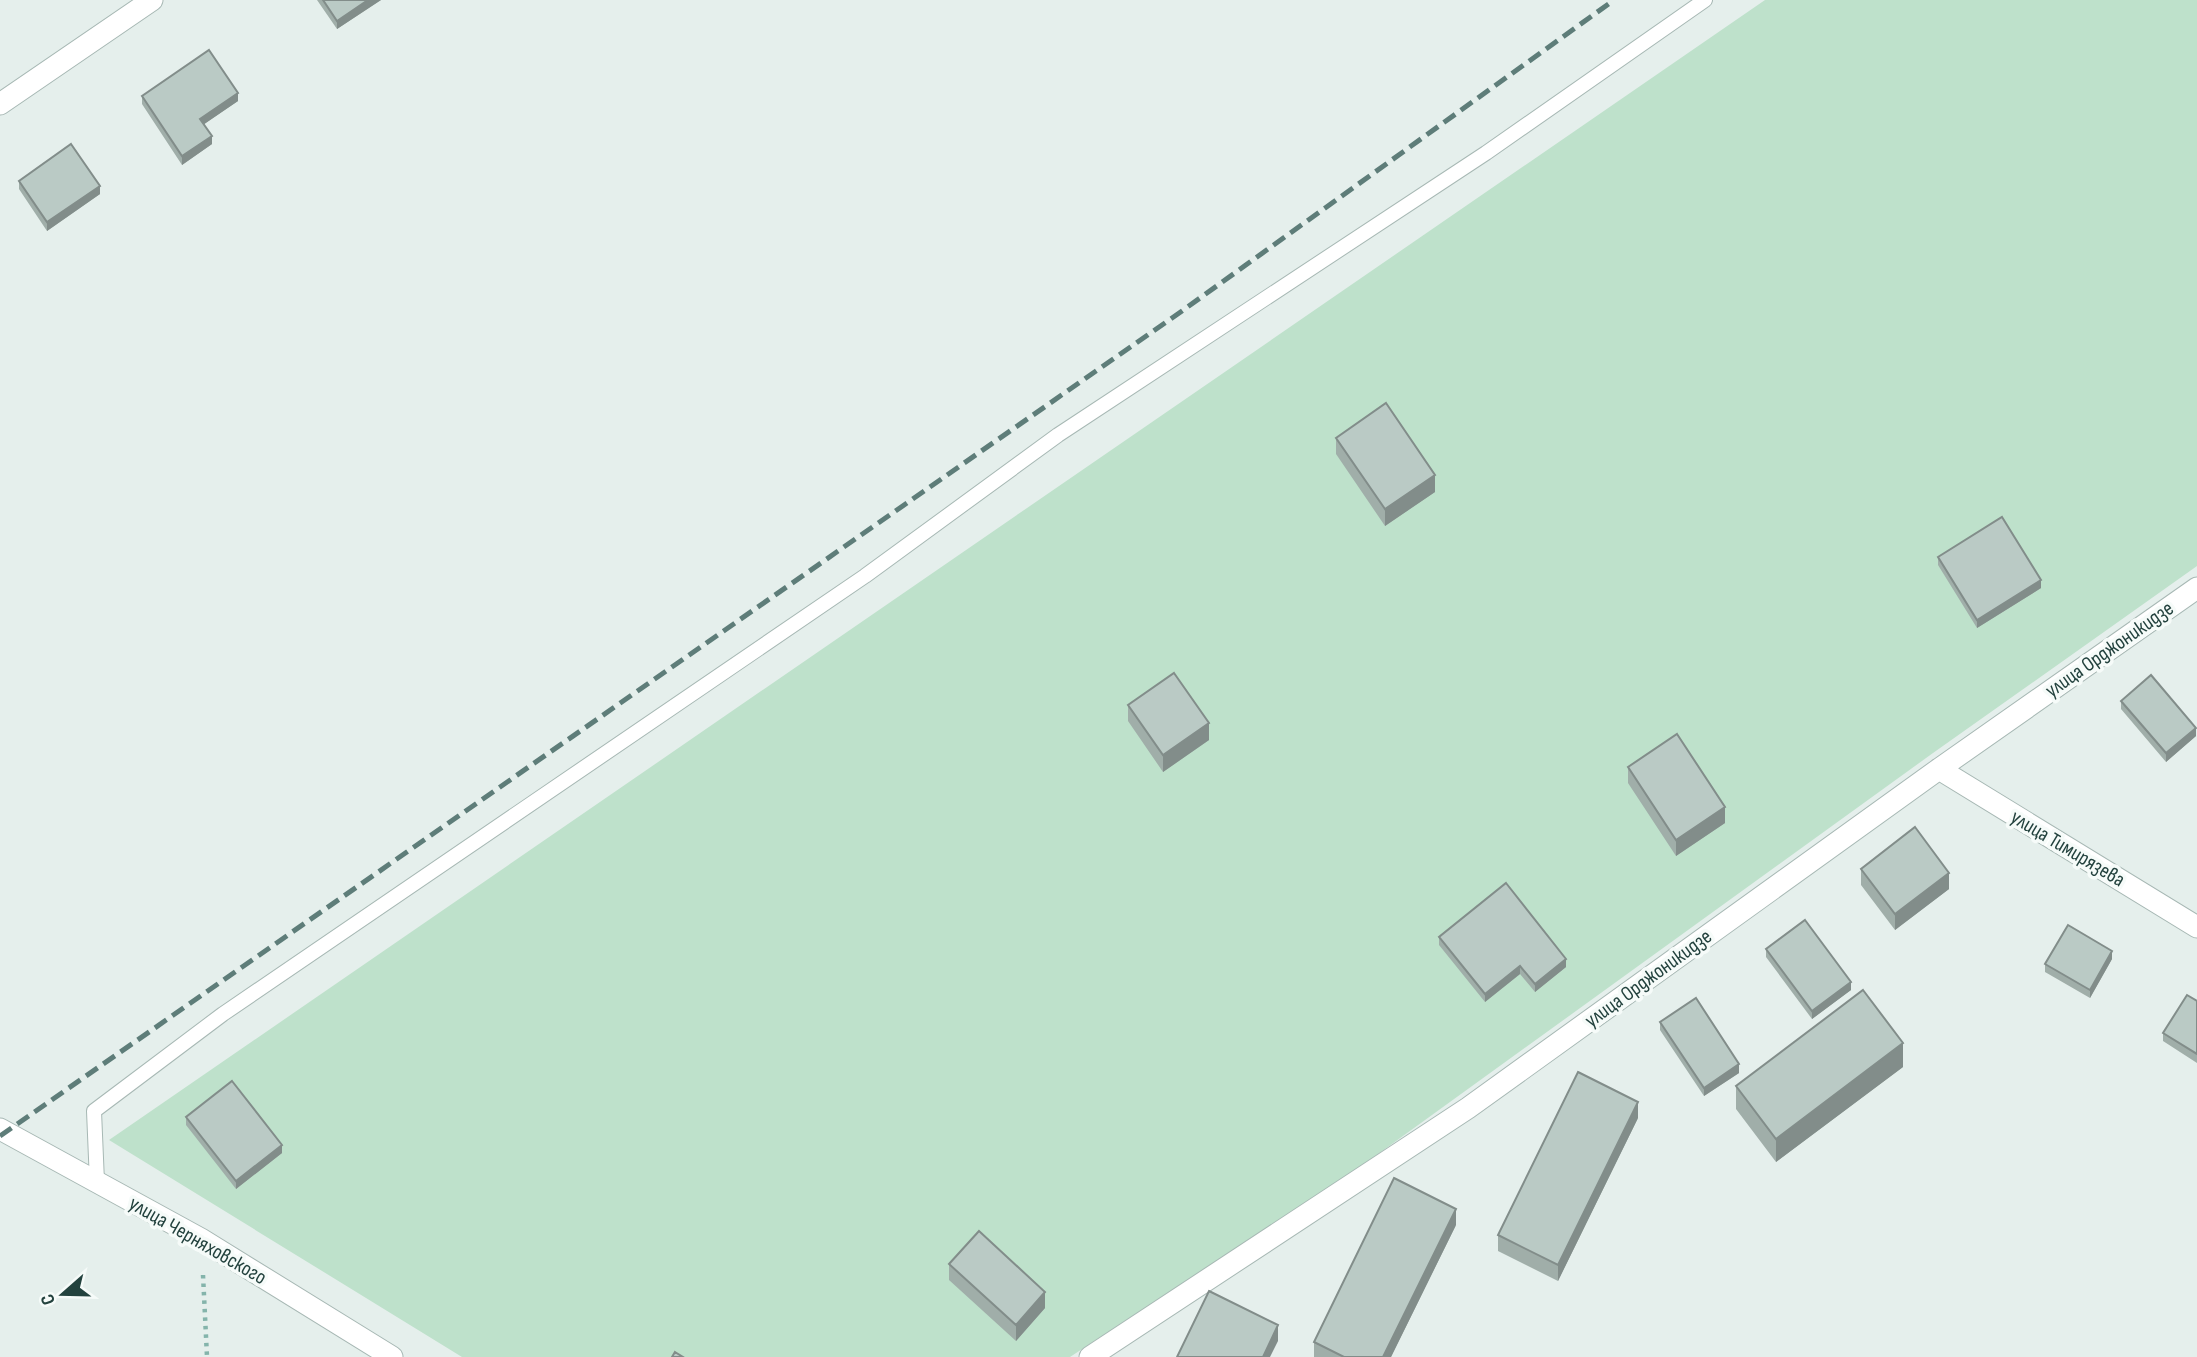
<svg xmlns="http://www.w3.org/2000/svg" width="2197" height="1357" font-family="'Sofia Sans Condensed',sans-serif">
	<rect width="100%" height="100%" fill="#e5efec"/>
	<path fill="#bee1cb" d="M1765 0H2197V566L1933 753 1367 1162 1070 1357H462L109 1140Z"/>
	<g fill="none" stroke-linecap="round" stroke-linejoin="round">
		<g stroke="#a7b8b4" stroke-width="16">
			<path id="lane" d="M97 1182 94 1111 223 1014 865 576 1058 435 1486 153 1705 0"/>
		</g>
		<g stroke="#a7b8b4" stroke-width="23">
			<path id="street" d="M0 104 152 0
				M1939 769 2197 927
				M0 1129 201 1239 392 1357
				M1090 1357 1468 1108 1939 769 2197 588"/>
		</g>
		<path stroke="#84b4ab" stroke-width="4.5" stroke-dasharray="3.5 5" stroke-linecap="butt" d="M203 1275 207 1357"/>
		<use href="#lane" stroke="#fff" stroke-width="14"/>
		<use href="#street" stroke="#fff" stroke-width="21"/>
		<path stroke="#5e7d79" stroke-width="5" stroke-dasharray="14 7" stroke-linecap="butt" d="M0 1136 1182 311 1614 0"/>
	</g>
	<path fill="#a0aea9" d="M317 0H381L337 29Z
		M142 96 238 101 204 124 212 144 182 165 142 104Z
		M19 181 100 194 47 231 19 189Z
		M1336 438 1435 492 1385 526 1336 454Z
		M1938 557 2041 588 1977 628 1938 565Z
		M2121 701 2196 736 2166 762 2121 709Z
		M1128 705 1209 740 1163 772 1128 721Z
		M1628 767 1725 823 1676 856 1628 783Z
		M1861 869 1949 889 1895 930 1861 885Z
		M1439 937 1566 967 1535 992 1520 974 1485 1002 1439 945Z
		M1766 949 1851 990 1812 1019 1766 957Z
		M2112 959 2090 998 2045 972V964Z
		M2197 1001V1063L2163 1041V1033Z
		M1660 1022 1739 1073 1704 1096 1660 1030Z
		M1903 1067 1776 1162 1736 1109V1086Z
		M186 1117 282 1153 236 1189 186 1125Z
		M1638 1118 1558 1281 1498 1251V1235Z
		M1456 1225 1391 1357H1314V1342Z
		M949 1264 1045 1308 1016 1341 949 1280Z"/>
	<path fill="#828d8a" d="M368 0H381L337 29V21Z
		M238 93V101L200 127V119Z
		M212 136V144L182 165V156Z
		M100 186V194L47 231V222Z
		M1435 475V492L1385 526V509Z
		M2041 580V588L1977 628V620Z
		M1209 723V740L1163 772V755Z
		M2196 728V736L2166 762V753Z
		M1725 807V823L1676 856V840Z
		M1949 873V889L1895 930V914Z
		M2112 951V959L2090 998V990Z
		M1566 959V967L1535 992V984Z
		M1520 966V974L1485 1002V994Z
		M1851 982V990L1812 1019V1011Z
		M1903 1043V1067L1776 1162V1139Z
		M1739 1064V1073L1704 1096V1088Z
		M1638 1102V1118L1558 1281V1265Z
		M282 1145V1153L236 1189V1181Z
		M1456 1209V1225L1391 1357H1383Z
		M1045 1292V1308L1016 1341V1325Z
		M1278 1325V1341L1270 1357H1263Z"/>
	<path fill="#bacac5" stroke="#828d8a" stroke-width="2" d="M323 0H368L337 21Z
		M209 50 238 93 200 119 212 136 182 156 142 96Z
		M71 144 100 186 47 222 19 181Z
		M1386 403 1435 475 1385 509 1336 438Z
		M2002 517 2041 580 1977 620 1938 557Z
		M1174 673 1209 723 1163 755 1128 705Z
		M2151 675 2196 728 2166 753 2121 701Z
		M1677 734 1725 807 1676 840 1628 767Z
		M1915 827 1949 873 1895 914 1861 869Z
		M1506 883 1566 959 1535 984 1520 966 1485 994 1439 937Z
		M1805 920 1851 982 1812 1011 1766 949Z
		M2068 925 2112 951 2090 990 2045 964Z
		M1863 990 1903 1043 1776 1139 1736 1086Z
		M2187 995 2197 1001V1054L2163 1033Z
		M1696 998 1739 1064 1704 1088 1660 1022Z
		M1578 1072 1638 1102 1558 1265 1498 1235Z
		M232 1081 282 1145 236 1181 186 1117Z
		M1394 1178 1456 1209 1383 1357H1344L1314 1342Z
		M979 1231 1045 1292 1016 1325 949 1264Z
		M1209 1291 1278 1325 1263 1357H1177Z
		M675 1352 683 1357H672Z"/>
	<g text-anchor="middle" stroke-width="7" stroke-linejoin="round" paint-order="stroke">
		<g font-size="21" fill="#23423e" stroke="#f6fbf9">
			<text transform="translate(2109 649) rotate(-35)" y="7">улица Орджоникидзе</text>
			<text transform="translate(2068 848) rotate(31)" y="7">улица Тимирязева</text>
			<text transform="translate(1648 978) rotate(-36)" y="7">улица Орджоникидзе</text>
			<text transform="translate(198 1240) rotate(30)" y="7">улица Черняховского</text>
		</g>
	</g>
	<g transform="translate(63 1294) rotate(250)" stroke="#f6fbf9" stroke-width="5" paint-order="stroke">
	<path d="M0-5L12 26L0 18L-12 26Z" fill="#23423e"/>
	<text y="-10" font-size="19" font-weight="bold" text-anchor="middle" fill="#23423e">С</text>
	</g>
</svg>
